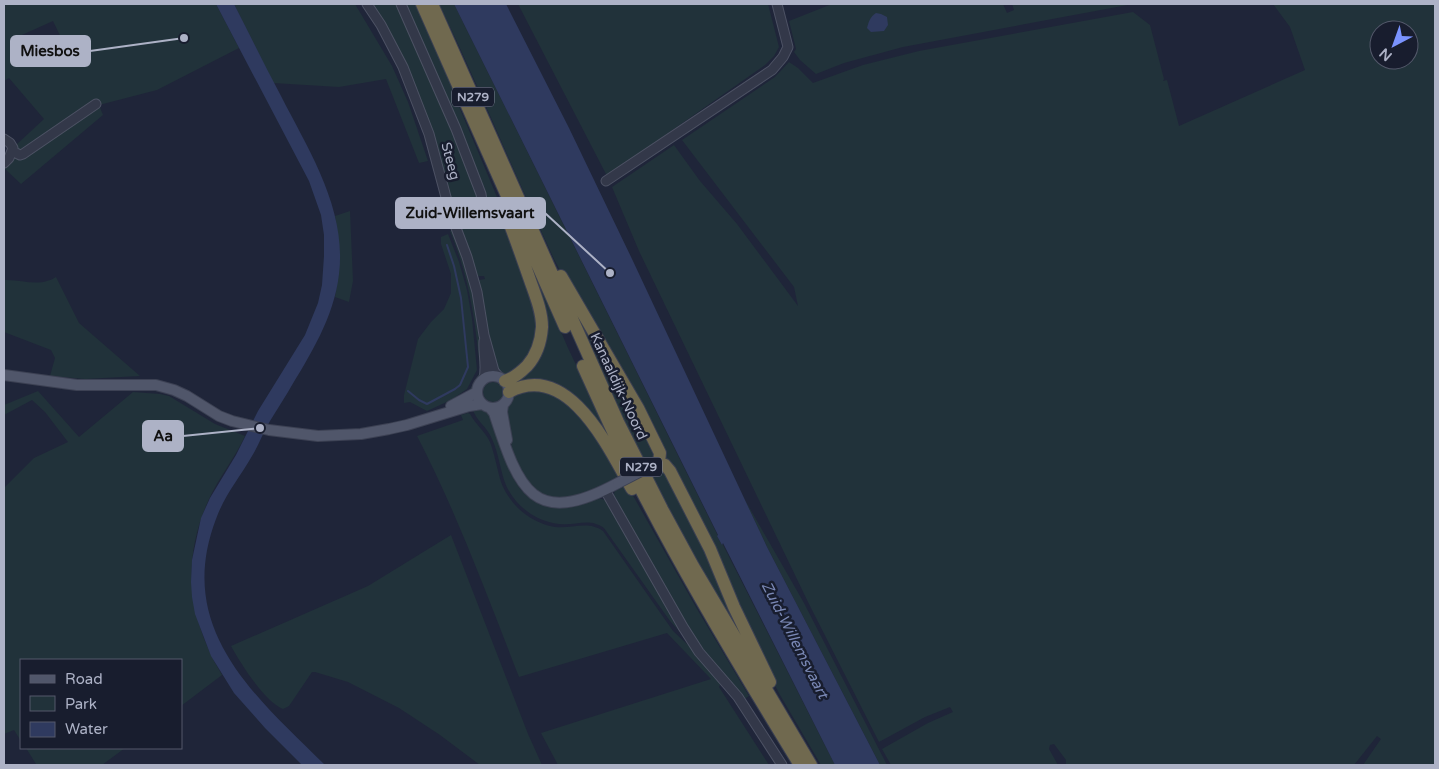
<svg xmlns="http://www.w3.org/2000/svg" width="1439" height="769" font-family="'Varela Round',sans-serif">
	<rect width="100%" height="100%" fill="#1f2539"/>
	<path fill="#21323a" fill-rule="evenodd" d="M4 4H216L239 48 157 90 99 105 103 115 21 184 4 168V165L13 155 22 159 99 105 97 99 21 151 16 152 14 148 16 145 44 119 9 78 4 81ZM53 21 66 48 40 57 13 39Z
		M234 4H355L392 66 408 102 428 161 419 163 386 79 339 87 273 83Z
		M371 4H398L431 76 480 201 473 214 459 218 453 214 435 144Z
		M403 4H417L442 59 455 97 497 197 538 315 531 356 506 376 499 372 491 350 477 283 479 280 485 279 484 276H476L461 231 464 225 484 206Z
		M439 4H454L718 536H717L722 545V543L835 765H821L780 695 554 259C514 174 480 88 439 4Z
		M518 4H768L779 47 774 56 765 65 607 176Z
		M832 4H1003L1007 13 1014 10 1012 4H1133L903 47 844 63 816 74 800 60 794 52 796 49 789 21Z
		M1273 4H1435V765H1363L1381 739 1377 736 1354 765H1066V760L1054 744 1050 745 1049 749 1058 765H891L882 749 928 723 953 712 950 707 925 717 879 742 808 602 639 251 612 187 674 145 700 181 737 224 798 306 794 287 682 140 775 77 789 62 798 68 813 83 863 65 919 51 1133 12 1150 25 1164 79 1163 81 1167 80 1179 126 1305 70 1290 27ZM1379 30H1409V60H1379Z
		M350 211 353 281 349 302 335 297C340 269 340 243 335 216Z
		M512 219 568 348 632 482 572 397 511 387 542 338Z
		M453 230 474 296 479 328 481 376 472 391H469L480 372V368C475 319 469 277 450 231Z
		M448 234 459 262 467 290 472 319 477 370 467 389 451 400 427 411 410 402 404 403V395L418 339 431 322 444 309 451 293V274L441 244V237Z
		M557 275 656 449 654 459 644 465Z
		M56 277 79 323 140 376 85 379 50 376 55 358 51 350 4 332V280C22 279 39 288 56 277Z
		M483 392a10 10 0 1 1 20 0a10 10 0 1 1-20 0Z
		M538 388 575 406 622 476 573 498H551L531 487 514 458 505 413 506 407 512 397Z
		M38 391 79 437 133 392 160 394 169 396 215 424 245 436C235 458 219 477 209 499 181 560 188 618 222 675L181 706V660H21V741L14 730 4 734V488L34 458 68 442 45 412 32 400 4 415V405Z
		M472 407C479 407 485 408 490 413 493 418 495 425 497 431 503 451 508 474 522 491 536 507 559 511 578 505 589 502 597 496 608 501L688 641 670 621 604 528C589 517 576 526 559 524 534 521 512 504 504 480 500 467 498 452 492 439 487 426 476 422 472 407Z
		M468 413 470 414C475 424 485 431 490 442 495 455 497 469 501 482 510 506 531 523 555 527 572 529 588 520 603 531L673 631 701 657 722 680 719 687 769 765H558L541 733 711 679 667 633 519 677C487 595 457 513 417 436L463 420 461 415Z
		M659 469H663L709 550 749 654 649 474 660 470Z
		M627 485 697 609 749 696 743 700 693 638 613 497 615 491Z
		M745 500 804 603 887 765H880L767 547Z
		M451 535 528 734 542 765H480L440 735 399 708 348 682 315 672H312L289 706 283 709C264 701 241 664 231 646L368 586Z
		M26 748H125L102 765H34L36 764Z"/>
	<path fill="#2f3a5f" d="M216 4H234C250 35 265 66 281 96 309 151 347 209 339 274 334 318 310 355 288 392 282 402 276 411 270 421 263 432 259 445 252 456 240 477 224 496 216 519 174 629 255 696 325 765H302L265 728 234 693 211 656 195 614 192 597 191 582 192 560 201 518 210 498 236 455 258 411 305 335 318 303 322 285 324 256V235L321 215 309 181Z
		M454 4H506L569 128 632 259 767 547 880 765H835L723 543 722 545 717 536 718 535Z
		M876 13 881 14 887 17 888 25 884 31 871 32 867 28C869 21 870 17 876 13Z"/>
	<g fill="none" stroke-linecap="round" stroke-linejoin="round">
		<path stroke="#2f3a5f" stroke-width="2" d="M408 391 419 400 427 404 455 389 460 385 468 367 461 298 454 266 447 245"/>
		<g stroke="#4d5264" stroke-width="11">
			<path id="minor" d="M367 4 381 25 403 67 429 134 450 212 467 257 477 292 484 335 494 371 498 376
				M401 4 456 129 481 194C485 215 472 219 454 224
				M4 139 10 143 13 148 9 158 4 163
				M12 151 20 155 23 154 96 104
				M606 181 772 70 783 57 788 47 777 4
				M484 341C483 353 487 366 484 378
				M605 490 683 627 699 652 738 697 782 765"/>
		</g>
		<g stroke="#3c4153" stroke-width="12">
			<path id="major" d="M4 375 77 385H156L174 390 187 396 219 416 232 421 269 430 318 436 361 434 389 429 407 425 469 406 482 404
				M477 392a16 16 0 1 1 32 0a16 16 0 1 1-32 0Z
				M503 405 502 412 507 440
				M451 406 477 392
				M490 408 494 413C519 490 533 529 618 483"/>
		</g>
		<g stroke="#3a3f51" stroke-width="14">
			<path id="highway" d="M422 4 565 327
				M432 4 618 422 662 509 693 566 811 765
				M561 276 638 408 660 453 659 463 665 465 670 471 710 549 734 607 770 682
				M583 366C604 412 624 458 648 503 695 593 747 679 800 765
				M505 381C514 378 520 373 527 366 536 356 541 341 542 327 542 312 536 297 531 283 523 260 515 237 506 214
				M509 392C569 360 609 449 632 489"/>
		</g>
		<use href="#minor" stroke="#333849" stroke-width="9"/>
		<use href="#major" stroke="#50566a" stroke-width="10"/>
		<use href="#highway" stroke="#70694f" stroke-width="12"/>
		<g stroke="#3c4153" stroke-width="12" stroke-linecap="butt">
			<path id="major-bridge" d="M618 483 651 466"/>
		</g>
		<use href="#major-bridge" stroke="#50566a" stroke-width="10"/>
	</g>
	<g text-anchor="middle" stroke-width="5" stroke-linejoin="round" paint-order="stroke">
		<g fill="#181d2e" stroke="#808598" stroke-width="1">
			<rect x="452" y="87.5" width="42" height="19" rx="4"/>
			<rect x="620" y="457.5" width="42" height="19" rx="4"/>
		</g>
		<g font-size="12" font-weight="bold" fill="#adb2c6">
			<text x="473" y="101">N279</text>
			<text x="641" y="471">N279</text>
		</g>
		<g font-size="14" fill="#adb2c6" stroke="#181d2e">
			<text transform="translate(451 161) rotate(75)" y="5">Steeg</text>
			<text transform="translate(619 386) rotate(65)" y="5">Kanaaldijk-Noord</text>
		</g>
		<g font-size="15" font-style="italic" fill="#7a88b5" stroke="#181d2e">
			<text transform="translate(795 640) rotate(63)" y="5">Zuid-Willemsvaart</text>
		</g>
	</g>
	<path fill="none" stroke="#adb2c6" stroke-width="2" d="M184 38L90 51M610 273L545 213M260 428L183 436"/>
	<g fill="#adb2c6" stroke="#181d2e" stroke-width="2">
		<circle cx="184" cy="38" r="5"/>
		<circle cx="610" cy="273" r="5"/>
		<circle cx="260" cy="428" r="5"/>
	</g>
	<g fill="#adb2c6" stroke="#adb2c6" stroke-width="2">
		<rect x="11" y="36" width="79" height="30" rx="5"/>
		<rect x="396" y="198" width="149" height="30" rx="5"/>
		<rect x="143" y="421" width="40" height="30" rx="5"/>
	</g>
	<g font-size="15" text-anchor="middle" font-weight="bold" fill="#111">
		<text x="50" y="56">Miesbos</text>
		<text x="470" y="218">Zuid-Willemsvaart</text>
		<text x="163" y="441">Aa</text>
	</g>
	<rect width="1439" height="769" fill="none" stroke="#adb2c6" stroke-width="10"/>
	<rect x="20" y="659" width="162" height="90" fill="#181d2e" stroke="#54596b"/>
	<rect x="30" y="675" width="25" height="8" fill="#50566a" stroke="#54596b"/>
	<text x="65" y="684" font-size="15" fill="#adb2c6">Road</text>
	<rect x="30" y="696" width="25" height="15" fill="#21323a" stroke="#54596b"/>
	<text x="65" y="709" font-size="15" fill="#adb2c6">Park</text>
	<rect x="30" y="722" width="25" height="15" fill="#2f3a5f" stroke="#54596b"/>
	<text x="65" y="734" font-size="15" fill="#adb2c6">Water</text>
	<g transform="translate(1394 45) rotate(221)"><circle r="24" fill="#181d2e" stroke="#54596b"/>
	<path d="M0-4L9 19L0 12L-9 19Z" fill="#7a93fe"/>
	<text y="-8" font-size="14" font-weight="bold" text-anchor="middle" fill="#adb2c6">N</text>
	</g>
</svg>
